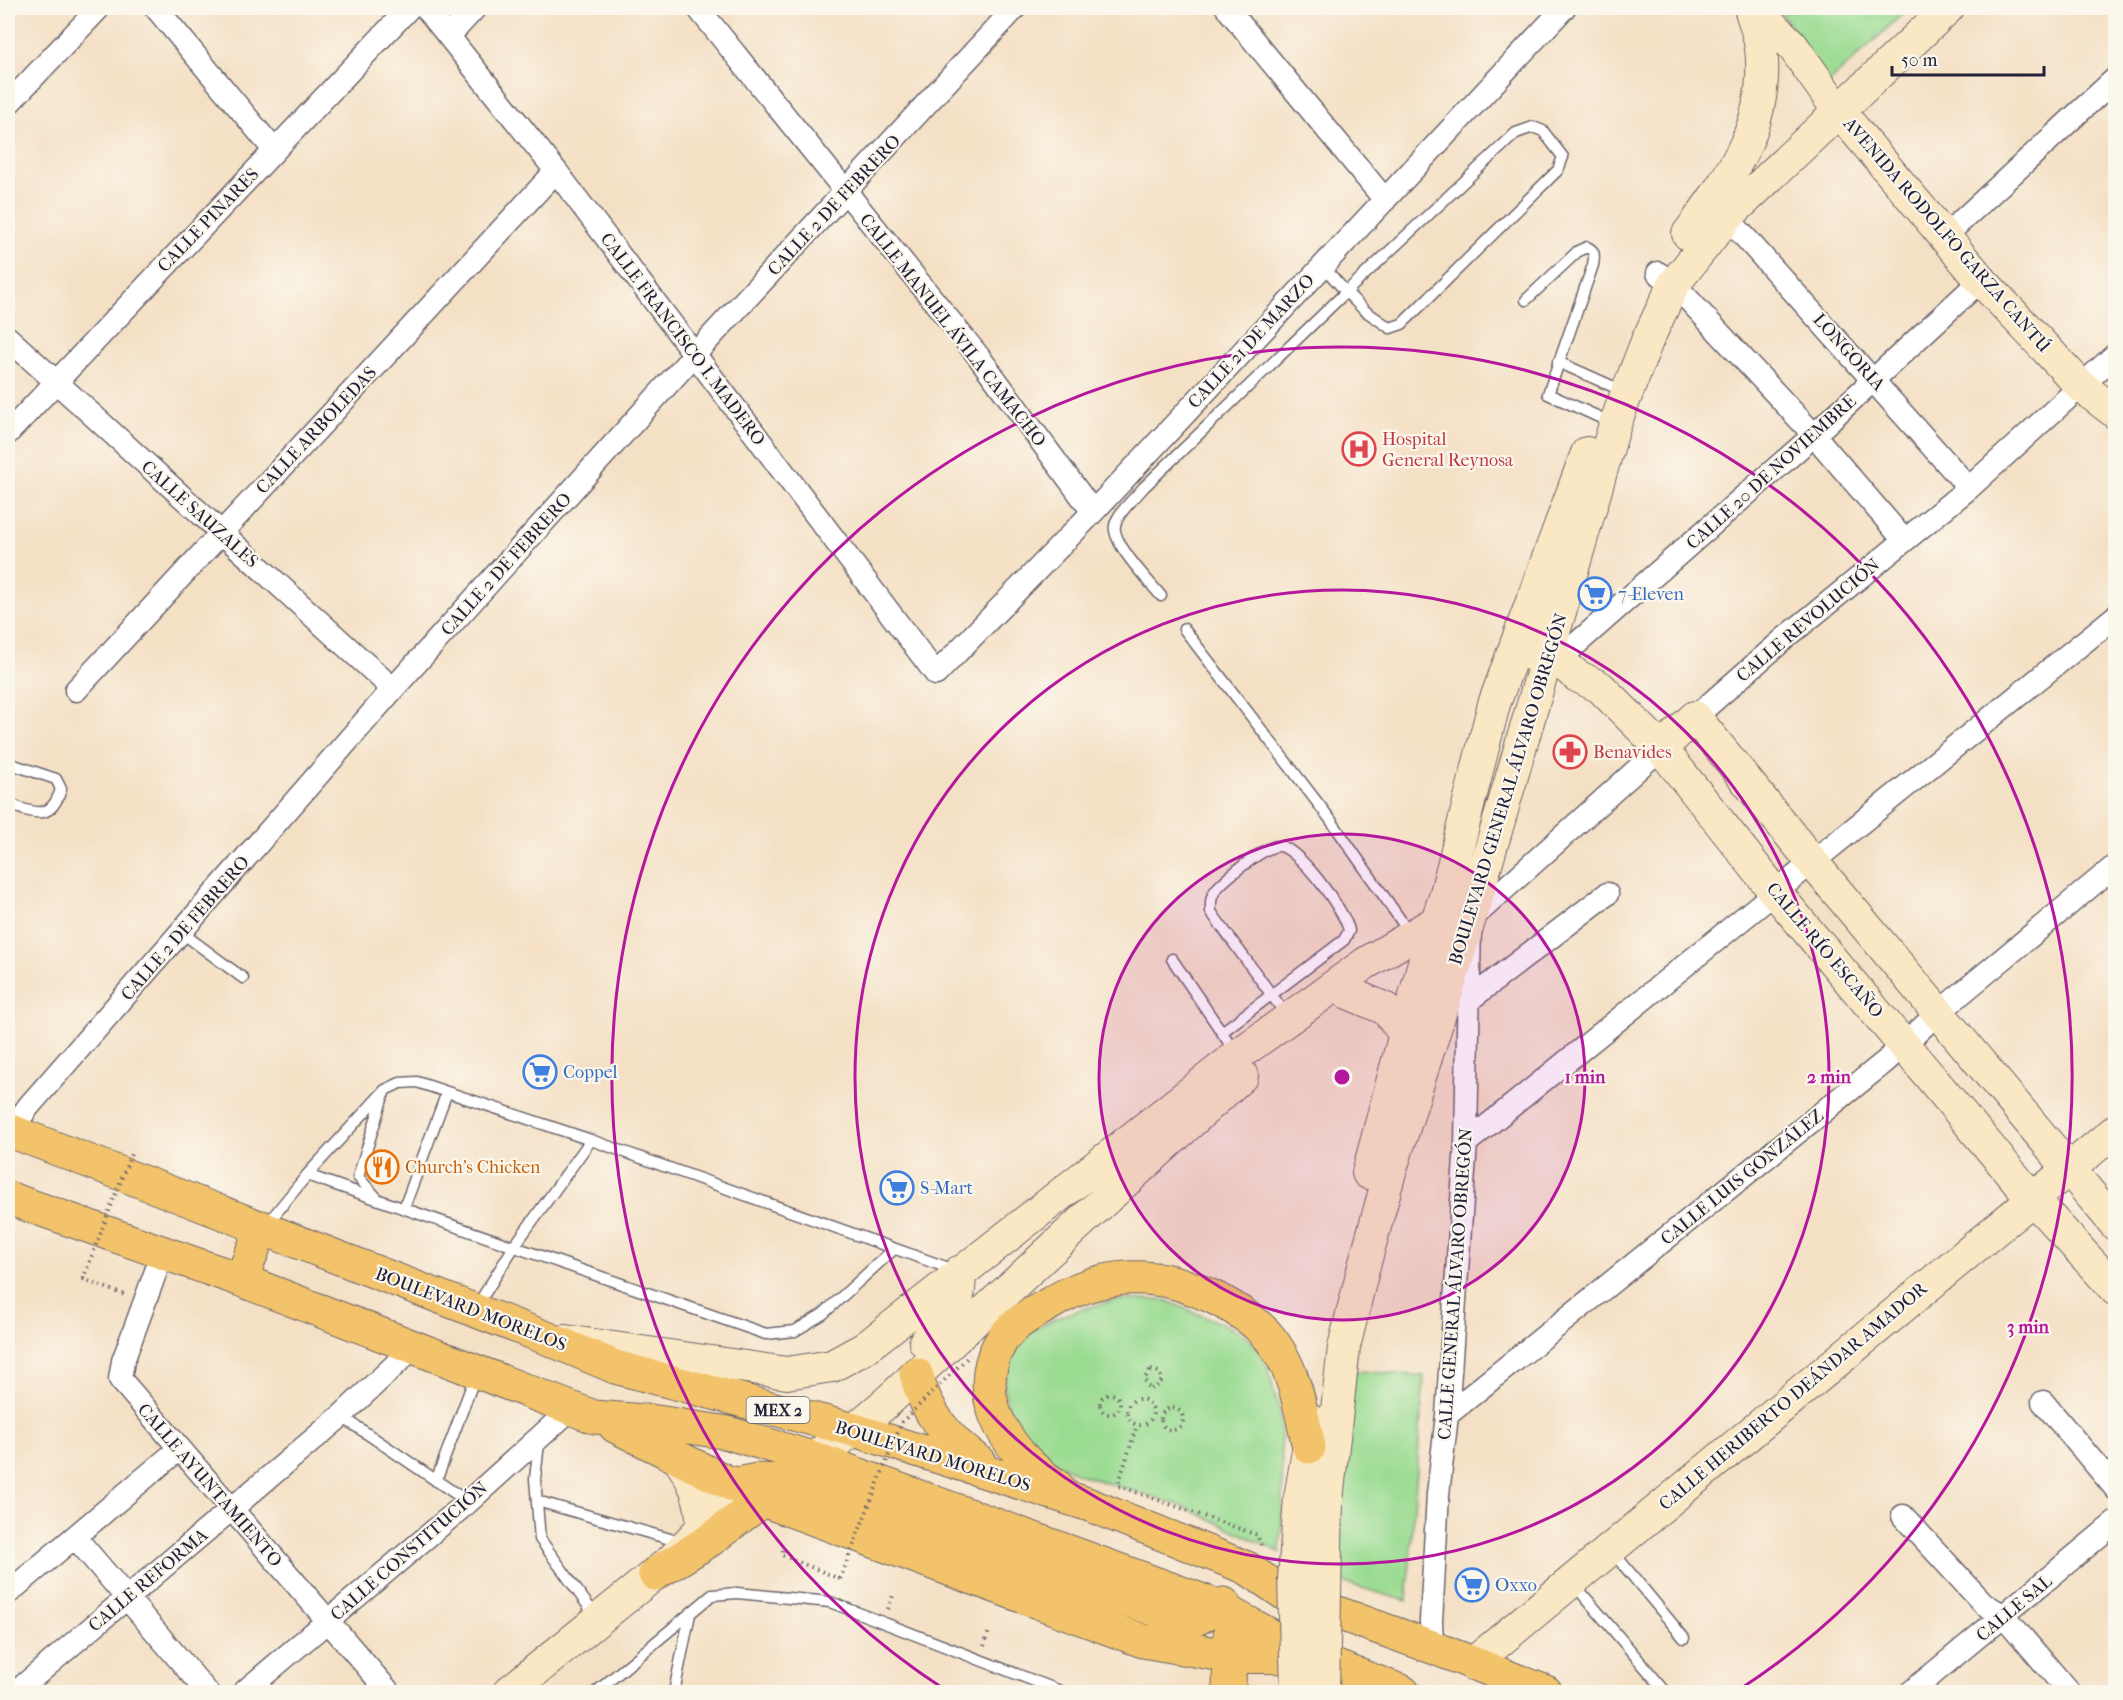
<svg xmlns="http://www.w3.org/2000/svg" width="2123" height="1700" font-family="'IM FELL French Canon',serif">
	<rect width="100%" height="100%" fill="#fbf7ec"/>
	<filter id="ink" filterUnits="userSpaceOnUse"><feTurbulence type="fractalNoise" baseFrequency=".0167" numOctaves="2"/><feDisplacementMap in="SourceGraphic" scale="12" xChannelSelector="R" yChannelSelector="G"/><feConvolveMatrix kernelMatrix="1 2 1 2 8 2 1 2 1" color-interpolation-filters="sRGB"/></filter>
	<filter id="wash" filterUnits="userSpaceOnUse"><feTurbulence type="fractalNoise" baseFrequency=".008" numOctaves="4" result="noise"/><feDisplacementMap in="SourceGraphic" scale="24" xChannelSelector="R" yChannelSelector="G"/><feGaussianBlur stdDeviation="1.35" result="paint"/><feColorMatrix in="noise" values="0 0 0 0 0 0 0 0 0 0 0 0 0 0 0 0 0 1.4 0 .05"/><feComposite in="paint" operator="in"/></filter>
	<g filter="url(#wash)">
		<rect width="100%" height="100%" fill="#f4e0c5"/>
		<path fill="#9adb91" stroke="#5e7e66" stroke-width="1.5" d="M1778 8H1909L1828 83Z
			M1115 1300H1165L1239 1331 1256 1346 1268 1368 1280 1413 1283 1494 1280 1552 1182 1506 1078 1474 1019 1443C1015 1426 1004 1403 1005 1385 1009 1323 1066 1314 1115 1300Z
			M1345 1370 1424 1376 1407 1601 1331 1579Z"/>
	</g>
	<g filter="url(#ink)">
		<g fill="none" stroke-linecap="round" stroke-linejoin="round">
			<g stroke="#6c646b" stroke-width="13">
				<path id="lane" d="M1533 127 1543 131 1563 157 1558 170 1402 324 1390 328 1364 310 1346 292 1516 133Z
					M1526 300 1578 251 1587 247C1596 251 1594 257 1593 265L1548 394 1612 423
					M1558 362 1623 391
					M1161 596C1150 582 1111 543 1115 525 1118 512 1135 498 1144 487L1346 292 1322 265
					M1184 629 1330 819 1411 935
					M8 763 56 779 61 789C51 822 34 813 8 804
					M181 932 243 978
					M1172 959 1236 1053
					M1222 1032 1344 940 1349 931C1347 914 1297 845 1278 846 1265 846 1223 880 1215 891 1210 898 1211 904 1211 912L1287 1016
					M307 1175 766 1334 795 1331 823 1314 894 1249
					M377 1198 358 1177 384 1093
					M404 1208 447 1092
					M267 1224 307 1175 385 1090 400 1083 417 1082 591 1140
					M477 1306 515 1245 591 1140 957 1271
					M341 1416 468 1502
					M539 1443 535 1479 540 1539 597 1618
					M436 1481 476 1374
					M537 1501 684 1543
					M1612 1551 1684 1638
					M1573 1583 1666 1692
					M596 1692 712 1595 737 1593 830 1602 1063 1692
					M674 1692 690 1614"/>
			</g>
			<g stroke="#6c646b" stroke-width="25">
				<path id="street" d="M156 8 274 150
					M426 8 556 171 936 674 1093 512 1564 8
					M698 8 979 357 1093 512
					M1227 8 1385 200
					M449 36 475 8
					M8 104 99 8
					M1727 217 1969 488
					M1944 237 2116 78
					M1658 273 1674 284 1814 435 1903 539
					M8 338 393 689
					M8 433 409 8
					M1557 661 1814 435 1981 280
					M76 690 556 171
					M1695 717 1784 639 1969 488 2116 354
					M1469 1000 1607 894
					M11 1131 28 1107 393 689 695 354 1015 8
					M1466 1143 2116 616
					M163 1252 123 1361 120 1379 389 1692
					M2043 1402 2116 1489
					M1447 1415 1886 1061 1938 1013 2116 865
					M1903 1516 1984 1604 2004 1616 2069 1692
					M75 1537 207 1692
					M8 1593 179 1449
					M1432 1647 1431 1621 1438 1494 1447 1415 1466 1143 1470 920 1661 748
					M16 1692 341 1416 414 1347
					M244 1692 468 1502 572 1408
					M1911 1692 2116 1522"/>
			</g>
			<g stroke="#6c646b" stroke-width="34">
				<path id="secondary" d="M1754 8 1792 45 1838 110 1981 280 2081 386 2116 413
					M1688 234C1731 175 1770 125 1761 48 1759 34 1754 20 1750 8
					M1532 655 1550 653 1577 676 1600 687 1661 748 1775 892 2032 1198 2116 1290
					M1661 748 1695 717 1813 863 2116 1225
					M1346 992 1386 1009 1406 1036
					M1368 1173 1429 943 1445 897 1494 704 1587 453
					M565 1341 787 1373 832 1366 865 1348 1238 1055 1366 963 1444 917
					M925 1342C946 1317 963 1308 959 1272
					M675 1455C694 1478 702 1499 703 1529
					M813 1458 854 1430 887 1402 1095 1209 1242 1076
					M1300 1498 1313 1421
					M1327 1500 1344 1347 1364 1266 1390 1172 1476 899 1615 424 1647 341 1674 284 1727 217 1948 8
					M1472 1664 2116 1130
					M509 1692 672 1560 717 1512 733 1485"/>
			</g>
			<g stroke="#6c646b" stroke-width="35">
				<path id="primary" d="M8 1130 549 1339 615 1367 854 1430 1087 1504 1247 1568 1285 1594 1432 1647 1546 1692
					M8 1198 241 1280 594 1417 657 1422 728 1433 813 1458 1217 1606 1310 1657 1403 1692
					M241 1280 262 1227
					M916 1374C927 1414 946 1438 979 1462
					M615 1426 763 1500 1143 1641 1228 1656 1305 1657
					M733 1483V1485L756 1480 788 1481 1179 1618 1196 1619 1224 1604
					M1057 1486C1013 1458 969 1400 999 1345 1010 1324 1032 1314 1051 1303 1082 1284 1117 1274 1155 1279 1176 1281 1195 1289 1215 1298 1237 1309 1261 1324 1275 1345 1296 1375 1301 1412 1309 1447
					M655 1574 710 1540 779 1488
					M1229 1692 1230 1635"/>
			</g>
			<path stroke="#6c646b" stroke-width="4" stroke-dasharray="1.5 4.5" stroke-linecap="butt" d="M83 1279 125 1295
				M1151 1370 1159 1372 1162 1380 1159 1385 1150 1390 1144 1379Z
				M1100 1404a10 10 0 1 1 20 0a10 10 0 1 1-20 0Z
				M1127 1412a13 13 0 1 1 26 0a13 13 0 1 1-26 0Z
				M1161 1419a11 11 0 1 1 22 0a11 11 0 1 1-22 0Z
				M1119 1482 1137 1425
				M1119 1486 1257 1535 1261 1545
				M783 1550 782 1555 840 1579
				M888 1609 894 1593
				M984 1646 989 1631"/>
			<use href="#lane" stroke="#fff" stroke-width="10"/>
			<use href="#street" stroke="#fff" stroke-width="22"/>
			<use href="#secondary" stroke="#fae7c3" stroke-width="32"/>
			<use href="#primary" stroke="#f2c36a" stroke-width="33"/>
			<g stroke="#6c646b" stroke-width="34" stroke-linecap="butt">
				<path id="secondary-bridge" d="M1297 1692 1294 1578 1300 1498
					M1323 1692 1327 1500"/>
			</g>
			<path stroke="#6c646b" stroke-width="4" stroke-dasharray="1.5 4.5" stroke-linecap="butt" d="M83 1279 131 1154
				M840 1579 902 1422 970 1355"/>
			<use href="#secondary-bridge" stroke="#fae7c3" stroke-width="32"/>
		</g>
	</g>
	<circle cx="1342" cy="1077" r="243" fill="#b5179e" fill-opacity=".12"/>
	<g fill="none" stroke="#b5179e" stroke-width="3">
		<circle cx="1342" cy="1077" r="243"/>
		<circle cx="1342" cy="1077" r="487"/>
		<path d="M944 1689A730 730 0 1 1 1740 1689"/>
	</g>
	<defs>
		<g id="hospital-ring" transform="scale(1.725)"><circle r="9.5" fill="#fbf7ec" stroke="#e0444e" stroke-width="1.5"/><path d="M-5-5h3v3.5h4V-5h3V5h-3V1.5h-4V5h-3Z" fill="#e0444e"/></g>
		<g id="supermarket-ring" transform="scale(1.725)"><circle r="9.5" fill="#fbf7ec" stroke="#3f7fe0" stroke-width="1.5"/><path d="M-6-5.5h2.5l.6 2H6L4.5 2H-2.5L-4.4-4H-6ZM-1.5 3.2a1.3 1.3 0 1 0 .1 0ZM3 3.2a1.3 1.3 0 1 0 .1 0Z" fill="#3f7fe0"/></g>
		<g id="pharmacy-ring" transform="scale(1.725)"><circle r="9.5" fill="#fbf7ec" stroke="#e0444e" stroke-width="1.5"/><path d="M-2-6h4v4h4v4h-4v4h-4v-4h-4v-4h4Z" fill="#e0444e"/></g>
		<g id="restaurant-ring" transform="scale(1.725)"><circle r="9.5" fill="#fbf7ec" stroke="#e8710a" stroke-width="1.5"/><path d="M-5-6h1v4h1v-4h1v4h1v-4h1v5L-1.5 .5V6h-2V.5L-5-1ZM5-6V6H3V1.5H1.5Q1.5-4 5-6Z" fill="#e8710a"/></g>
	</defs>
	<g fill-rule="evenodd">
		<use href="#hospital-ring" x="1359" y="449"/>
		<use href="#supermarket-ring" x="1595" y="594"/>
		<use href="#pharmacy-ring" x="1570" y="752"/>
		<use href="#supermarket-ring" x="540" y="1072"/>
		<use href="#restaurant-ring" x="382" y="1167"/>
		<use href="#supermarket-ring" x="897" y="1188"/>
		<use href="#supermarket-ring" x="1472" y="1585"/>
	</g>
	<g text-anchor="middle" stroke-width="4.5" stroke-linejoin="round" paint-order="stroke">
		<rect fill="#fbf7ec" stroke="#636270" stroke-width="1.5" x="746.5" y="1397" width="63" height="26" rx="4.5"/>
		<g font-size="16" font-weight="bold" fill="#22223b">
			<text x="778" y="1416">MEX 2</text>
		</g>
		<g font-size="18" fill="#22223b" stroke="#fbf7ec">
			<text transform="translate(834 205) rotate(-47)" y="6">CALLE 2 DE FEBRERO</text>
			<text transform="translate(208 220) rotate(-46)" y="6">CALLE PINARES</text>
			<text transform="translate(1947 235) rotate(49)" y="6">AVENIDA RODOLFO GARZA CANTÚ</text>
			<text transform="translate(953 330) rotate(52)" y="6">CALLE MANUEL ÁVILA CAMACHO</text>
			<text transform="translate(683 339) rotate(53)" y="6">CALLE FRANCISCO I. MADERO</text>
			<text transform="translate(1251 341) rotate(-47)" y="6">CALLE 21 DE MARZO</text>
			<text transform="translate(1849 352) rotate(48)" y="6">LONGORIA</text>
			<text transform="translate(316 430) rotate(-47)" y="6">CALLE ARBOLEDAS</text>
			<text transform="translate(1771 472) rotate(-42)" y="6">CALLE 20 DE NOVIEMBRE</text>
			<text transform="translate(200 514) rotate(42)" y="6">CALLE SAUZALES</text>
			<text transform="translate(506 564) rotate(-48)" y="6">CALLE 2 DE FEBRERO</text>
			<text transform="translate(1808 620) rotate(-40)" y="6">CALLE REVOLUCIÓN</text>
			<text transform="translate(1508 789) rotate(-73)" y="6">BOULEVARD GENERAL ÁLVARO OBREGÓN</text>
			<text transform="translate(185 928) rotate(-49)" y="6">CALLE 2 DE FEBRERO</text>
			<text transform="translate(1825 950) rotate(50)" y="6">CALLE RÍO ESCAÑO</text>
			<text transform="translate(1742 1177) rotate(-39)" y="6">CALLE LUIS GONZÁLEZ</text>
			<text transform="translate(1455 1284) rotate(-86)" y="6">CALLE GENERAL ÁLVARO OBREGÓN</text>
			<text transform="translate(471 1309) rotate(21)" y="6">BOULEVARD MORELOS</text>
			<text transform="translate(1793 1396) rotate(-40)" y="6">CALLE HERIBERTO DEÁNDAR AMADOR</text>
			<text transform="translate(933 1456) rotate(17)" y="6">BOULEVARD MORELOS</text>
			<text transform="translate(210 1485) rotate(49)" y="6">CALLE AYUNTAMIENTO</text>
			<text transform="translate(409 1551) rotate(-41)" y="6">CALLE CONSTITUCIÓN</text>
			<text transform="translate(148 1580) rotate(-40)" y="6">CALLE REFORMA</text>
			<text transform="translate(2014 1608) rotate(-40)" y="6">CALLE SAL</text>
		</g>
		<g font-size="18" fill="#be3a42" stroke="#fbf7ec" text-anchor="start">
			<text x="1382" y="445">Hospital<tspan x="1382" dy="21">General Reynosa</tspan></text>
			<text x="1593" y="758">Benavides</text>
		</g>
		<g font-size="18" fill="#366cbe" stroke="#fbf7ec" text-anchor="start">
			<text x="1618" y="600">7-Eleven</text>
			<text x="563" y="1078">Coppel</text>
			<text x="920" y="1194">S-Mart</text>
			<text x="1495" y="1591">Oxxo</text>
		</g>
		<g font-size="18" fill="#c56008" stroke="#fbf7ec" text-anchor="start">
			<text x="405" y="1173">Church's Chicken</text>
		</g>
	</g>
	<circle cx="1342" cy="1077" r="9" fill="#b5179e" stroke="#fbf7ec" stroke-width="3"/>
	<g font-size="18" text-anchor="middle" font-weight="bold" fill="#b5179e" stroke="#fbf7ec" stroke-width="4.5" stroke-linejoin="round" paint-order="stroke">
		<text x="1585" y="1083">1 min</text>
		<text x="1829" y="1083">2 min</text>
		<text x="2028" y="1333">3 min</text>
	</g>
	<rect width="2123" height="1700" fill="none" stroke="#fbf7ec" stroke-width="30"/>
	<path d="M1892 66v9h152v-9" fill="none" stroke="#22223b" stroke-width="3"/>
	<text x="1901" y="66" font-size="18" fill="#22223b" stroke="#fbf7ec" stroke-width="4.5" paint-order="stroke">50 m</text>
</svg>
